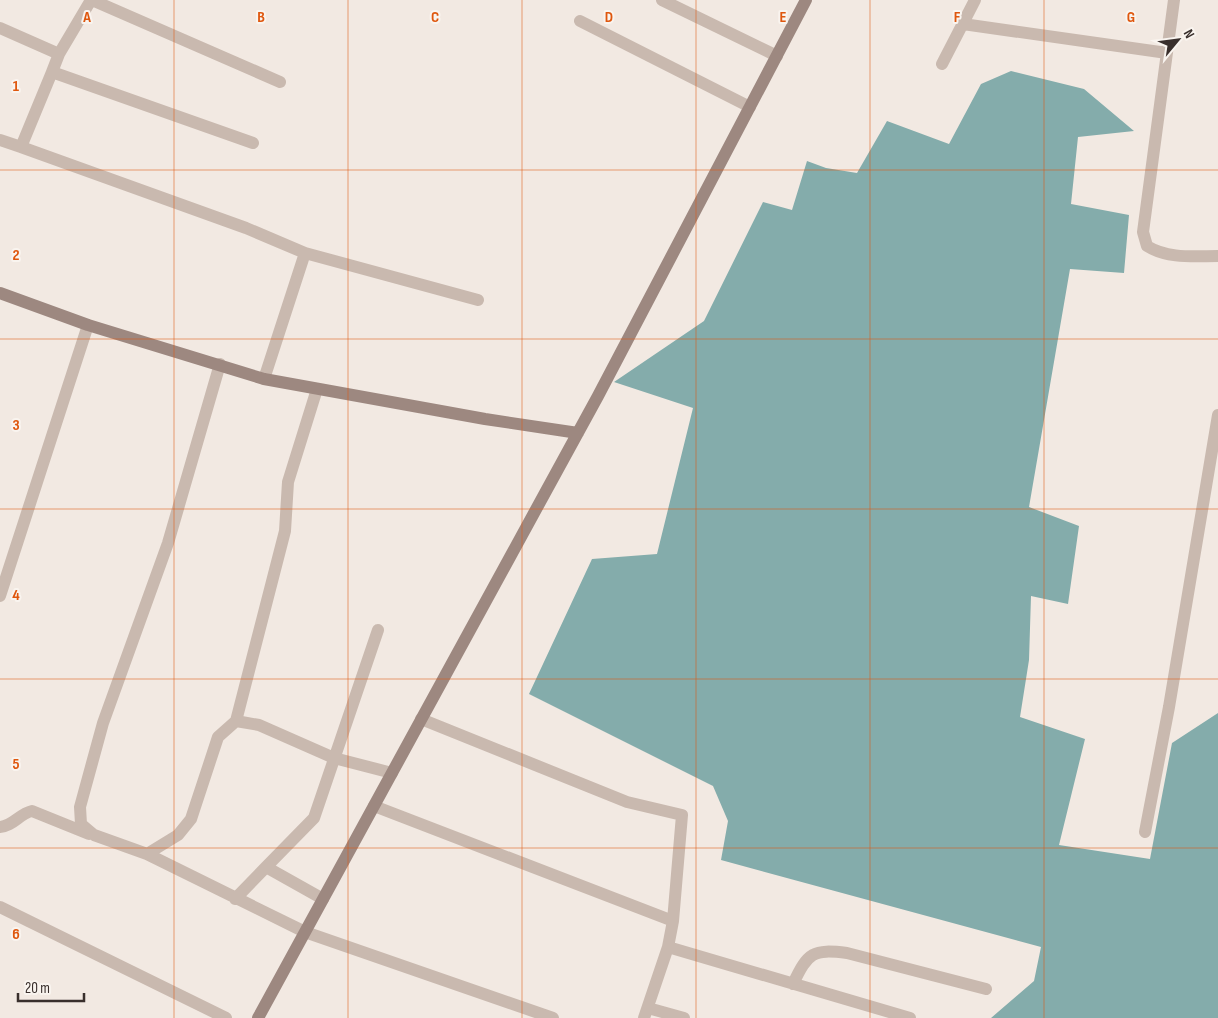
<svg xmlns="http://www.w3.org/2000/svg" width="1218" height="1018" font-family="'Sofia Sans Condensed',sans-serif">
	<rect width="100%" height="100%" fill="#f2e9e2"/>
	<path fill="#84acab" d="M1011 71 1084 89 1134 131 1078 137 1071 204 1129 215 1124 273 1070 269 1029 507 1079 526 1068 604 1031 596 1029 660 1020 717 1085 739 1059 845 1150 859 1172 743 1218 713V1018H991L1034 981 1041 947 721 860 728 821 713 786 529 694 592 559 657 554 693 408 614 382 704 321 763 202 792 210 807 161 826 168 857 173 887 121 949 144 981 84Z"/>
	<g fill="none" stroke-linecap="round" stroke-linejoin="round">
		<path stroke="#c9b9af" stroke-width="12" d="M92 0 280 82
			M662 0 777 56
			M1174 0 1143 232 1147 246C1168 259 1194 256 1218 256
			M580 21 750 107
			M963 24 1167 53
			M0 28 59 54 91 0
			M59 54 52 72 253 143
			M942 64 975 0
			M52 72 21 147 246 228 305 253 478 300
			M0 140 21 147
			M220 364 168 543 103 723 80 807 81 824 94 835 147 854 305 932 553 1018
			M264 379 305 253
			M0 596 88 325
			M421 719 627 802 682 815 673 921 668 947 644 1018
			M236 721 285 531 288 482 317 389
			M374 806 673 921
			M0 827C13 826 19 814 32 811L89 834
			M1145 832 1169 707 1218 415
			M147 854 178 835 191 819 218 737 236 721 259 725 334 758 392 773
			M235 899 266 867
			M323 899 266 867 314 818 378 630
			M0 907 226 1018
			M668 947 910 1018
			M793 984C808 952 813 949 847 953L986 989
			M648 1008 684 1018"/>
		<path stroke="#9d8880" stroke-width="12" d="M0 293 88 325 264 379 485 419 578 433
			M258 1018 598 396 806 0"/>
	</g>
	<path fill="none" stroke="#df570e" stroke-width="1" stroke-opacity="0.55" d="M174 0V1018M348 0V1018M522 0V1018M696 0V1018M870 0V1018M1044 0V1018M0 170H1218M0 339H1218M0 509H1218M0 679H1218M0 848H1218"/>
	<g font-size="16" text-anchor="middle" font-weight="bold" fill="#df570e" stroke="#f9f4ef" stroke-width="4" stroke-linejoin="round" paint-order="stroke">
		<text x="87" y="22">A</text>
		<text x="261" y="22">B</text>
		<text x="435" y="22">C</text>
		<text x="609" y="22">D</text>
		<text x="783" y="22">E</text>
		<text x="957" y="22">F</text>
		<text x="1131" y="22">G</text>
		<text x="16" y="91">1</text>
		<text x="16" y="260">2</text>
		<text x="16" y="430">3</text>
		<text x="16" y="600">4</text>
		<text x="16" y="769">5</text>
		<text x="16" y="939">6</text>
	</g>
	<g transform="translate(1178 40) rotate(61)" stroke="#f9f4ef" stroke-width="4" paint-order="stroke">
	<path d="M0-4L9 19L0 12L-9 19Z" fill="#392f2c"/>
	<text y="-8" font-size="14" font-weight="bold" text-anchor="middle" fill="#392f2c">N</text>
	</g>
	<path d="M18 993v8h66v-8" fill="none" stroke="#392f2c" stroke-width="2.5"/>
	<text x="25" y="993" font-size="15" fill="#392f2c" stroke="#f9f4ef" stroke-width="4" paint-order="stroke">20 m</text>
</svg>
